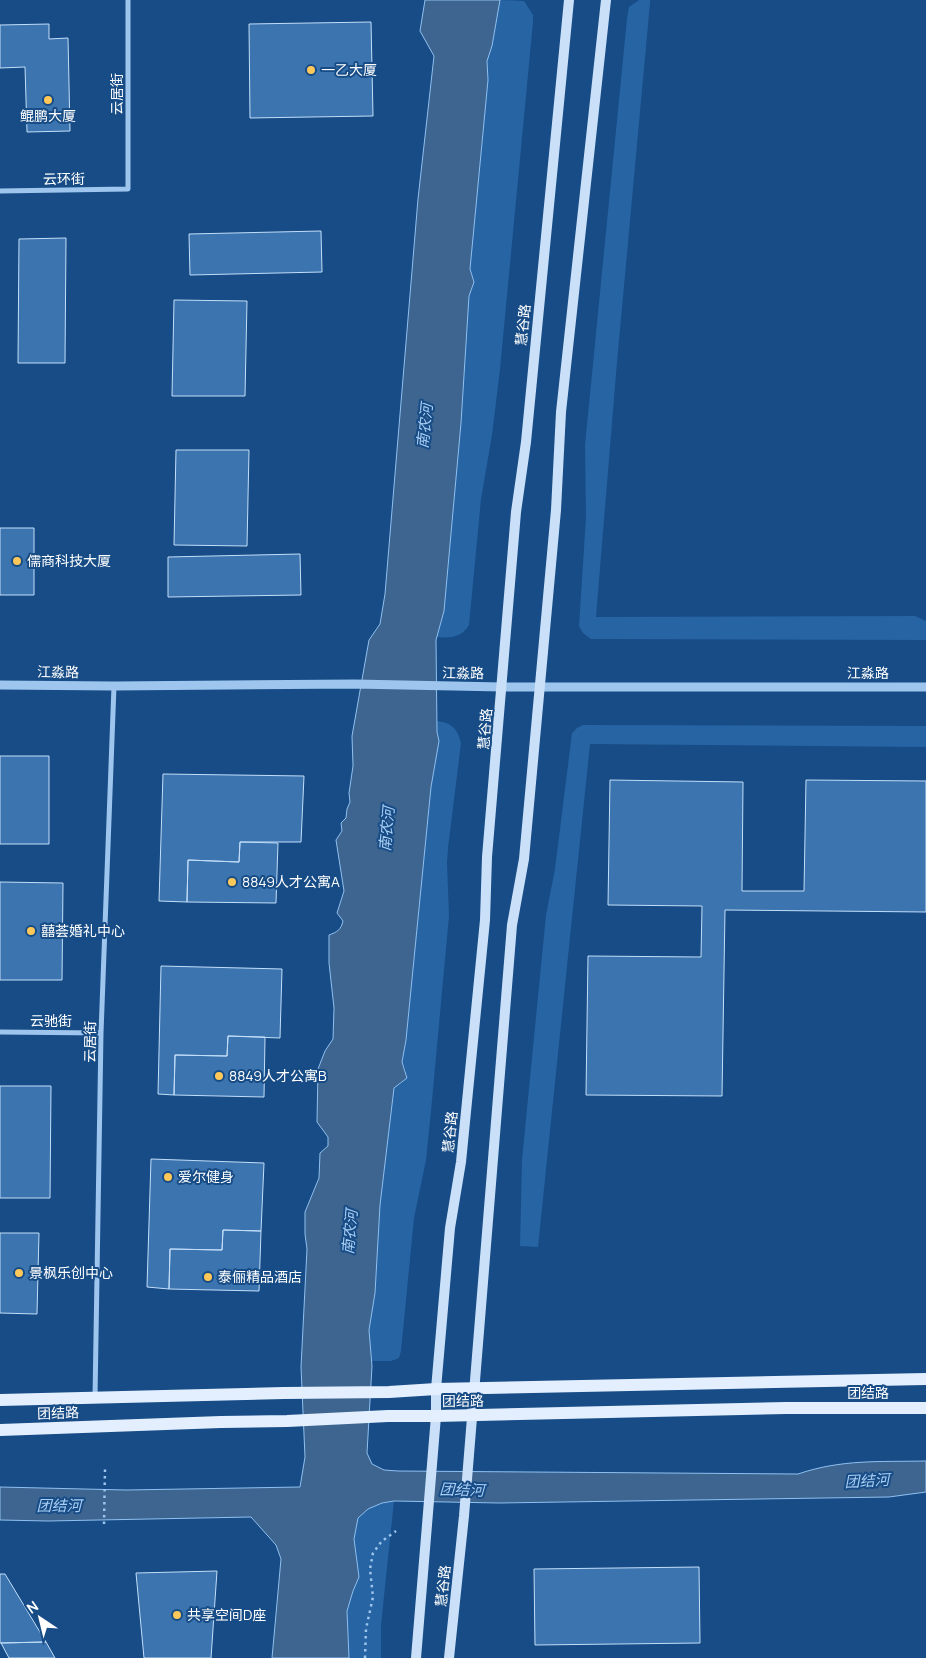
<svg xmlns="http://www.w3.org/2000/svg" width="926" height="1658" font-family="Manrope,'Noto Sans SC',sans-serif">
	<rect width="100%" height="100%" fill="#174c86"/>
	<path fill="#2764a4" d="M500 0 524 1 533 15V22L500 369 492 435 481 499 469 625C461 638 450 638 437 637L444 611 461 423 469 296 474 282 470 269 488 80 487 61 492 46Z
		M639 0H650V3L617 362 596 617 915 616 926 621V640L591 639 583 633 579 626 586 517 585 445 627 19 629 7Z
		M437 721C452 723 457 728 461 743L448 848 447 862 449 916 431 1111 426 1160 414 1218 401 1351 399 1358 391 1361H372L369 1330 375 1293 380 1205 394 1088 403 1082 406 1071 402 1062 406 1040 431 787 439 741 437 732Z
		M583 725 926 726V747L590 744 538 1247 520 1246 522 1160 546 915 555 869 572 733 577 728Z
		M394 1501 381 1625V1658H349L347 1611 353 1591 359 1577 354 1539 358 1518 368 1509 382 1503Z"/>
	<path fill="#3d6590" stroke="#90c0f0" d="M425 0H500L492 46 487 61 488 80 470 269 474 282 469 296 461 423 444 611 436 640 437 732 439 741 431 787 406 1040 402 1062 407 1078 394 1088 380 1205 375 1293 369 1330 372 1366 367 1453 372 1464 384 1470 398 1471 798 1474C842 1459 880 1462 926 1461V1492L889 1497 499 1503 394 1501 382 1503 368 1509 358 1518 354 1539 359 1577 353 1591 347 1611 349 1658H272L281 1559 276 1545 251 1517 48 1521 0 1520V1487L126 1490 300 1487 305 1457 301 1367 307 1249 305 1234V1212L319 1178 320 1153 328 1146V1137L317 1122 318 1069 325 1051 333 1039 334 1008 329 963V935C337 932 341 930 343 921L337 913 344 891 336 840 342 831 341 823 346 818 347 809 350 802 349 793 353 766 352 736 369 640 380 624 385 594 418 199 434 56 420 31Z"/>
	<path fill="#3b74ae" stroke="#c3defa" d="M371 22 373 116 250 118 249 24Z
		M49 24V39L68 38 70 131 27 132 25 67 0 68V25Z
		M321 231 322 272 190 275 189 234Z
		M66 238 65 363H18L19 239Z
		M174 300 247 301 245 396H172Z
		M176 450H249L247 546 174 545Z
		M0 528H34V595H0Z
		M300 554 301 595 168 597V557Z
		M0 756H49V844H0Z
		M163 774 304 776 301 842H240L239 862 188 860 187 902 159 901Z
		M610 780 743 782 742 891H804L806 780 926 781V912L725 910 722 1096 586 1095 588 956 701 957 702 906 608 905Z
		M240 842 278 843 276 903 187 902 188 860 239 862Z
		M0 882 63 883 62 980H0Z
		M161 966 282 969 280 1038 228 1036 227 1056 175 1055 174 1095 158 1094Z
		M228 1036 265 1037 264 1097 174 1095 175 1055 227 1056Z
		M0 1086H51L50 1198H0Z
		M151 1159 264 1163 261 1231 223 1230 222 1250 170 1249 169 1289 147 1287Z
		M223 1230 261 1231 259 1291 169 1289 170 1249 222 1250Z
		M0 1233H39L37 1314 0 1313Z
		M699 1567 700 1643 535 1645 534 1569Z
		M217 1571 211 1658H144L136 1573Z
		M0 1574H5L46 1642 0 1643Z
		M46 1642 55 1658H9L1 1643Z"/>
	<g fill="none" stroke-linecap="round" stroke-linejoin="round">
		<path stroke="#9dc5ed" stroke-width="2.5" stroke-dasharray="2.5 4" stroke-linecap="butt" d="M104 1524 105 1469
			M365 1658 366 1629 373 1597 370 1569 373 1553 382 1541 396 1531"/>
		<path stroke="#9dc5ed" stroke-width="5" d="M0 191 128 189V0
			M0 1032 101 1033
			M95 1398 101 1033 114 686"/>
		<path stroke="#9dc5ed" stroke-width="9" d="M0 685 114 686 355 684 502 687H926"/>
		<path stroke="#cae0f9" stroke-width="10" d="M416 1658 436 1416V1389L450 1228 461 1162 485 920 487 857 516 512 526 442 569 0
			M449 1658 464 1516 512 925 524 859 556 510 561 412 606 0"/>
		<path stroke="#e3efff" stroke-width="12" d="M0 1400 284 1393 389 1392 436 1389 926 1379
			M0 1430 221 1422 287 1421 388 1416H436L786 1408H926"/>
	</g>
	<g fill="#ffc859" stroke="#174c86" stroke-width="2">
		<circle cx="311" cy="70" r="5"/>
		<circle cx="48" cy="100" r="5"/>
		<circle cx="17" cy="561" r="5"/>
		<circle cx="232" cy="882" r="5"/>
		<circle cx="31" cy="931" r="5"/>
		<circle cx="219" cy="1076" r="5"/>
		<circle cx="168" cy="1177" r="5"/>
		<circle cx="19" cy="1273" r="5"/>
		<circle cx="208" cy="1277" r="5"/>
		<circle cx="177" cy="1615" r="5"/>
	</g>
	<g text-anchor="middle" stroke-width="4" stroke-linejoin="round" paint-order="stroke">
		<g font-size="14" fill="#fff" stroke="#174c86" text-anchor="start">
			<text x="321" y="75">一乙大厦</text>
			<text x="48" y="121" text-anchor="middle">鲲鹏大厦</text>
			<text x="27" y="566">儒商科技大厦</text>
			<text x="242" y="887">8849人才公寓A</text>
			<text x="41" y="936">囍荟婚礼中心</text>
			<text x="229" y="1081">8849人才公寓B</text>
			<text x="178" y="1182">爱尔健身</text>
			<text x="29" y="1278">景枫乐创中心</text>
			<text x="218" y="1282">泰俪精品酒店</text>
			<text x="187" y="1620">共享空间D座</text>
		</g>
		<g font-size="14" fill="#fff" stroke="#174c86">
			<text transform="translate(117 94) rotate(-90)" y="5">云居街</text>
			<text transform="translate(64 179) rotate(-1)" y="5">云环街</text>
			<text transform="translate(523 325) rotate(-84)" y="5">慧谷路</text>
			<text transform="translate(58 672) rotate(1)" y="5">江淼路</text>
			<text transform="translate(463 673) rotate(1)" y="5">江淼路</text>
			<text x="868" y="678">江淼路</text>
			<text transform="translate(485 729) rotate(-85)" y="5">慧谷路</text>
			<text x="51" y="1026">云驰街</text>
			<text transform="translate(90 1042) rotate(-89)" y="5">云居街</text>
			<text transform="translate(450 1132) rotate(-84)" y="5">慧谷路</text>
			<text x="868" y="1398">团结路</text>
			<text transform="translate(463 1401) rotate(-1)" y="5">团结路</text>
			<text transform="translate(58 1413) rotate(-2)" y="5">团结路</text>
			<text transform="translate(443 1586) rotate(-84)" y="5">慧谷路</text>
		</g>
		<g font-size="15" font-style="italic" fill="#a9cff5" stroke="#174c86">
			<text transform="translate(425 426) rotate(-84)" y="5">南农河</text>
			<text transform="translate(387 829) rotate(-85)" y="5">南农河</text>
			<text transform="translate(350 1232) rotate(-85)" y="5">南农河</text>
			<text transform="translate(867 1481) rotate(-3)" y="5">团结河</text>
			<text transform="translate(462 1490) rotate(2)" y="5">团结河</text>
			<text x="59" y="1511">团结河</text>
		</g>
	</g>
	<g transform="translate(40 1618) rotate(325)" stroke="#174c86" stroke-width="4" paint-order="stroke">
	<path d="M0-4L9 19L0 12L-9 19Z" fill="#ffffff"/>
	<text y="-8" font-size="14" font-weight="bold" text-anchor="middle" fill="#ffffff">N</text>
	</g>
</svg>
